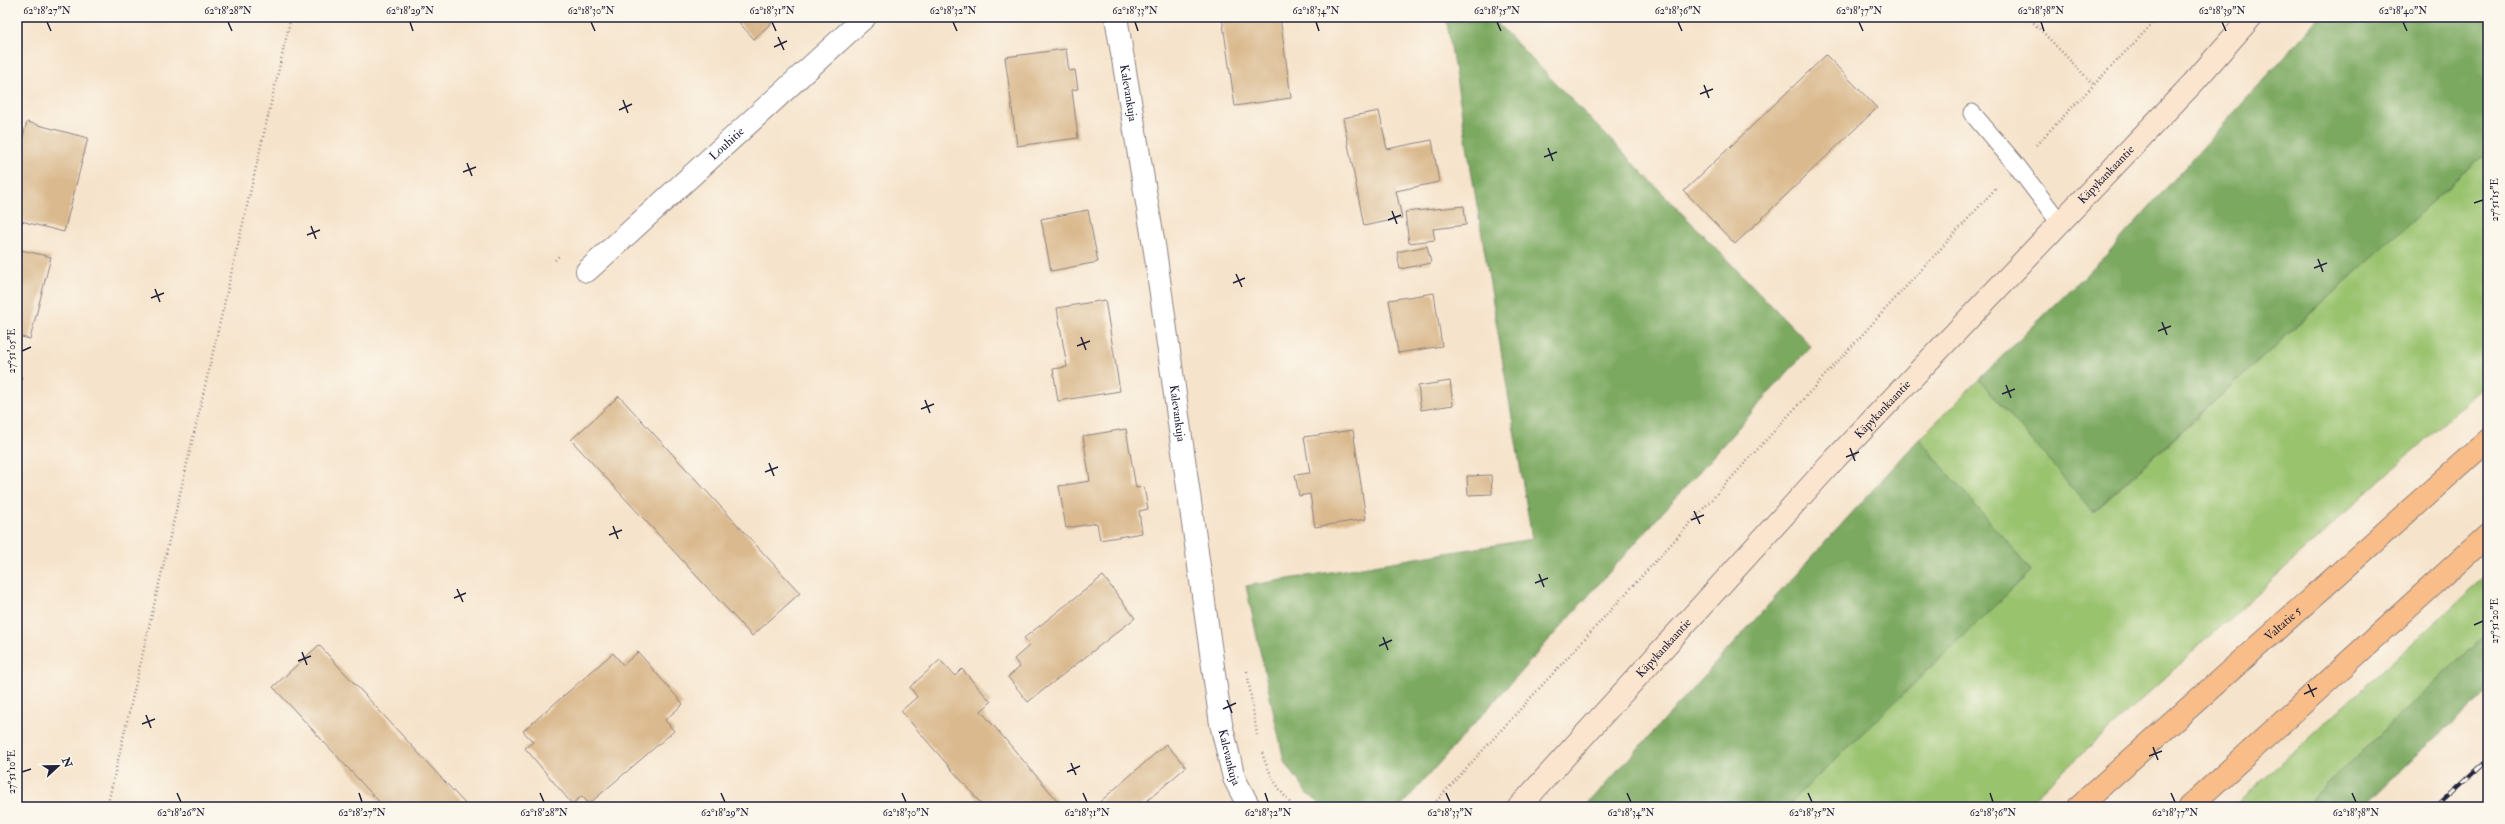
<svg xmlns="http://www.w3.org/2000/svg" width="2505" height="824" font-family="'IM FELL Double Pica',serif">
	<rect width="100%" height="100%" fill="#fbf7ec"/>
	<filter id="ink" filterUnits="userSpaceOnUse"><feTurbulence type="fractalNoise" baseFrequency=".025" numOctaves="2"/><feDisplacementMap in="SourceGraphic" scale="8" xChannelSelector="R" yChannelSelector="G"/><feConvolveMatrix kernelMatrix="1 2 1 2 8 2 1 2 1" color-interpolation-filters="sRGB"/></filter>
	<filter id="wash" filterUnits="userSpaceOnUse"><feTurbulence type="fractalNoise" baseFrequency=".012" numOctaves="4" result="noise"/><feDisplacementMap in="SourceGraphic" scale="16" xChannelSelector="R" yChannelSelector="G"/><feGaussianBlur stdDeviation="0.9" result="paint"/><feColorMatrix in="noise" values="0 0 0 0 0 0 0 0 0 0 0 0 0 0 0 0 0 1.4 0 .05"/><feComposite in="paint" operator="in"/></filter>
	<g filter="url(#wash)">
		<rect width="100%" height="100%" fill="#f6e3cb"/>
		<path fill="#9ac36e" stroke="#5e7254" d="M2488 151V382L2024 807H1786L2031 571 1919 439 1979 379 2094 512Z
			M2488 574V632L2303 807H2233Z"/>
		<path fill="#7ba961" stroke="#4e664e" d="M1446 17H1491L1811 346 1400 807H1324L1308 794 1284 761 1246 586 1532 539Z
			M2320 17H2488V151L2093 512 1979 379 2107 254Z
			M1919 439 2031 571 1786 807H1585Z
			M2488 632V692L2422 749 2363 807H2303Z"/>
		<g id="blocks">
			<path fill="#dab98e" d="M734 17H778L754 39Z
				M1222 17H1280L1291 98 1235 106Z
				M1066 49 1069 71 1075 70 1078 89 1072 90 1078 138 1017 146 1005 57Z
				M1826 55 1877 108 1735 244 1684 191Z
				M1379 111 1387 149 1432 140 1439 182 1396 191 1402 218 1364 226 1343 118Z
				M27 122 88 138 64 232 17 220V158Z
				M1464 206 1466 225 1433 229 1435 240 1409 243 1405 212Z
				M1088 210 1098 262 1051 271 1041 219Z
				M1427 246 1431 263 1400 269 1397 252Z
				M17 249 51 257 30 339 17 336Z
				M1434 293 1442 346 1398 353 1389 300Z
				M1105 300 1120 391 1058 401 1053 369 1067 367 1057 308Z
				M17 376 22 377 18 396 17 395Z
				M1450 381 1453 405 1421 410 1418 386Z
				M619 396 800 593 752 636 571 440Z
				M1126 429 1136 488 1144 487 1148 509 1139 511 1142 533 1100 540 1097 523 1066 528 1059 486 1090 481 1083 436Z
				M1353 430 1366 519 1315 527 1310 494 1299 496 1295 475 1310 473 1304 437Z
				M1491 475 1492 494 1468 495 1467 476Z
				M1103 576 1135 618 1028 702 1008 677 1020 667 1014 659 1030 645 1024 638Z
				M319 645 468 807H384L273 687Z
				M638 652 683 704 665 720 674 731 589 804 582 796 572 804 525 748 533 742 523 731 613 653 623 665Z
				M940 660 955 676 962 669 991 702 981 711 1063 807H984L901 711 917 697 910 687Z
				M1166 744 1186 767 1140 807H1094Z"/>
		</g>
	</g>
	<g filter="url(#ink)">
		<use href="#blocks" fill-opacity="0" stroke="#8c8283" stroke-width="1"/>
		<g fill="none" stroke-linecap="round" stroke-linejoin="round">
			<g stroke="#8c8283" stroke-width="19">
				<path id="lane" d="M1972 113 2017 166 2060 223"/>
			</g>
			<g stroke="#8c8283" stroke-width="24">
				<g id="street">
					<path id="s1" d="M1116 17 1155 251 1221 724 1234 778 1249 807"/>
					<path id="s2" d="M587 271 865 17"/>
				</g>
			</g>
			<g stroke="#8c8283" stroke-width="24">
				<g id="secondary">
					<path id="s3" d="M1519 807 1835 459 2193 83 2251 17"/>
				</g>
			</g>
			<g stroke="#8c8283" stroke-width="24">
				<g id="highway">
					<path id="s4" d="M2078 807 2488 440"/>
					<path d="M2189 807 2488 535"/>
				</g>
			</g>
			<path stroke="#8c8283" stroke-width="2.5" stroke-dasharray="1 3" stroke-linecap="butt" d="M2028 17 2094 85
				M2036 145 2159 17
				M555 260 560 255
				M1247 671 1257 735
				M1262 753C1269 774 1279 791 1294 807
				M107 807 291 17
				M1431 807 1997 187"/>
			<use href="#lane" stroke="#fff" stroke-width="17"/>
			<use href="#street" stroke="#fff" stroke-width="22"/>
			<use href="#secondary" stroke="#fce5cf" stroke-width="22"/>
			<use href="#highway" stroke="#f8bd88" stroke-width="22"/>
			<g stroke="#22223b" stroke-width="4.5">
				<path id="rail" d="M2436 807 2488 759"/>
			</g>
			<use href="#rail" stroke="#fbf7ec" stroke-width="3" stroke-dasharray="9" stroke-linecap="butt"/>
		</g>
	</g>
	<path fill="none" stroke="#22223b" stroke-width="1.5" d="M47 22 51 31M228 22 232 31M410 22 413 31M591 22 595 31M772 22 776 31M953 22 957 31M1135 22 1138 31M1316 22 1319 31M1497 22 1501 31M1678 22 1682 31M1859 22 1863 31M2041 22 2044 31M2222 22 2226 31M2403 22 2407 31M778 37 784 50M774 47 787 41M1704 85 1709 98M1700 94 1713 89M623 100 628 113M619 110 632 104M1548 148 1553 161M1544 157 1557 152M467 163 472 176M463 172 476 167M2474 203 2483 200M1392 211 1397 224M1388 220 1401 215M311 226 316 239M307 235 320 230M2318 259 2323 272M2314 268 2327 263M1236 274 1242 287M1233 283 1245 278M155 289 160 302M151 298 164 293M2162 322 2167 335M2158 331 2171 326M1081 337 1086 350M1077 346 1090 341M22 351 31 347M2006 385 2011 398M2002 394 2015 389M925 400 930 413M921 409 934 404M1850 448 1855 461M1846 457 1859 452M769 463 774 476M765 472 778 467M1694 511 1700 524M1691 520 1704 515M613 526 618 539M609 535 622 530M1539 574 1544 587M1535 583 1548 578M457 589 463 602M454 598 466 593M2474 625 2483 621M1383 637 1388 650M1379 646 1392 640M302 652 307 665M298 661 311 656M2308 684 2314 697M2304 694 2317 688M1227 700 1232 713M1223 709 1236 703M146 715 151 728M142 724 155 719M2153 747 2158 760M2149 756 2162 751M1071 763 1076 775M22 772 31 769M1067 772 1080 766M177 793 181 802M359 793 362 802M540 793 544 802M721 793 725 802M902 793 906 802M1083 793 1087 802M1265 793 1268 802M1446 793 1450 802M1627 793 1631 802M1808 793 1812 802M1990 793 1993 802M2171 793 2175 802M2352 793 2356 802"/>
	<g text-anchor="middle" stroke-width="3" stroke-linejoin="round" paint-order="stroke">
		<g font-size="12" fill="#22223b" stroke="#fbf7ec">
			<text dy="4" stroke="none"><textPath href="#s1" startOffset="77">Kalevankuja</textPath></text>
			<text dy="4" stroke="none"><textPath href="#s2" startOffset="189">Louhitie</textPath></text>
			<text dy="4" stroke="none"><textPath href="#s3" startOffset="863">Käpykankaantie</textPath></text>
			<text dy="4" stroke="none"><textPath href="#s3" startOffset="539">Käpykankaantie</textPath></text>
			<text dy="4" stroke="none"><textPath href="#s1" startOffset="401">Kalevankuja</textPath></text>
			<text dy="4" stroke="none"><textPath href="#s4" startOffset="275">Valtatie 5</textPath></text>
			<text dy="4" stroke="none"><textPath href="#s3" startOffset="215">Käpykankaantie</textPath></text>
			<text dy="4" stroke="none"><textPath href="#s1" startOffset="749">Kalevankuja</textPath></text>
		</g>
	</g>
	<rect width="2505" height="824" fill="none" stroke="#fbf7ec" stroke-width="44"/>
	<g transform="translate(58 766) rotate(68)" stroke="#fbf7ec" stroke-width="3" paint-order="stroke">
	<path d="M0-3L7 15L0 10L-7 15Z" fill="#22223b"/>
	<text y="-6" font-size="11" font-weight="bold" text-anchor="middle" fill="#22223b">N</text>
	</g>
	<rect x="22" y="22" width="2461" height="780" fill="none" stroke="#22223b" stroke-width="1.5"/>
	<g font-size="10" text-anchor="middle" fill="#22223b">
		<text x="47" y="14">62°18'27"N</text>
		<text x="228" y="14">62°18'28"N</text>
		<text x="410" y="14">62°18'29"N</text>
		<text x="591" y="14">62°18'30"N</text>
		<text x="772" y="14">62°18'31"N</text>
		<text x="953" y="14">62°18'32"N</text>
		<text x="1135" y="14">62°18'33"N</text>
		<text x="1316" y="14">62°18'34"N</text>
		<text x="1497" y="14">62°18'35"N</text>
		<text x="1678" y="14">62°18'36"N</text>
		<text x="1859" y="14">62°18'37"N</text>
		<text x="2041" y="14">62°18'38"N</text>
		<text x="2222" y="14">62°18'39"N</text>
		<text x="2403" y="14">62°18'40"N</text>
		<text transform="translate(2494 200) rotate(-90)" y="4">27°51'15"E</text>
		<text transform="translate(11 351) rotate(-90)" y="4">27°51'05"E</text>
		<text transform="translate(2494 621) rotate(-90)" y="4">27°51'20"E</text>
		<text transform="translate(11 772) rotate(-90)" y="4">27°51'10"E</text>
		<text x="181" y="816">62°18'26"N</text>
		<text x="362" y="816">62°18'27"N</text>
		<text x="544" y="816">62°18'28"N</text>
		<text x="725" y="816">62°18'29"N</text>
		<text x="906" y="816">62°18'30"N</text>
		<text x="1087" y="816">62°18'31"N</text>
		<text x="1268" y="816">62°18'32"N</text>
		<text x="1450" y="816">62°18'33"N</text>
		<text x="1631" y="816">62°18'34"N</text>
		<text x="1812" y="816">62°18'35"N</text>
		<text x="1993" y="816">62°18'36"N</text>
		<text x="2175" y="816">62°18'37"N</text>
		<text x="2356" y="816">62°18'38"N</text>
	</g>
</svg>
